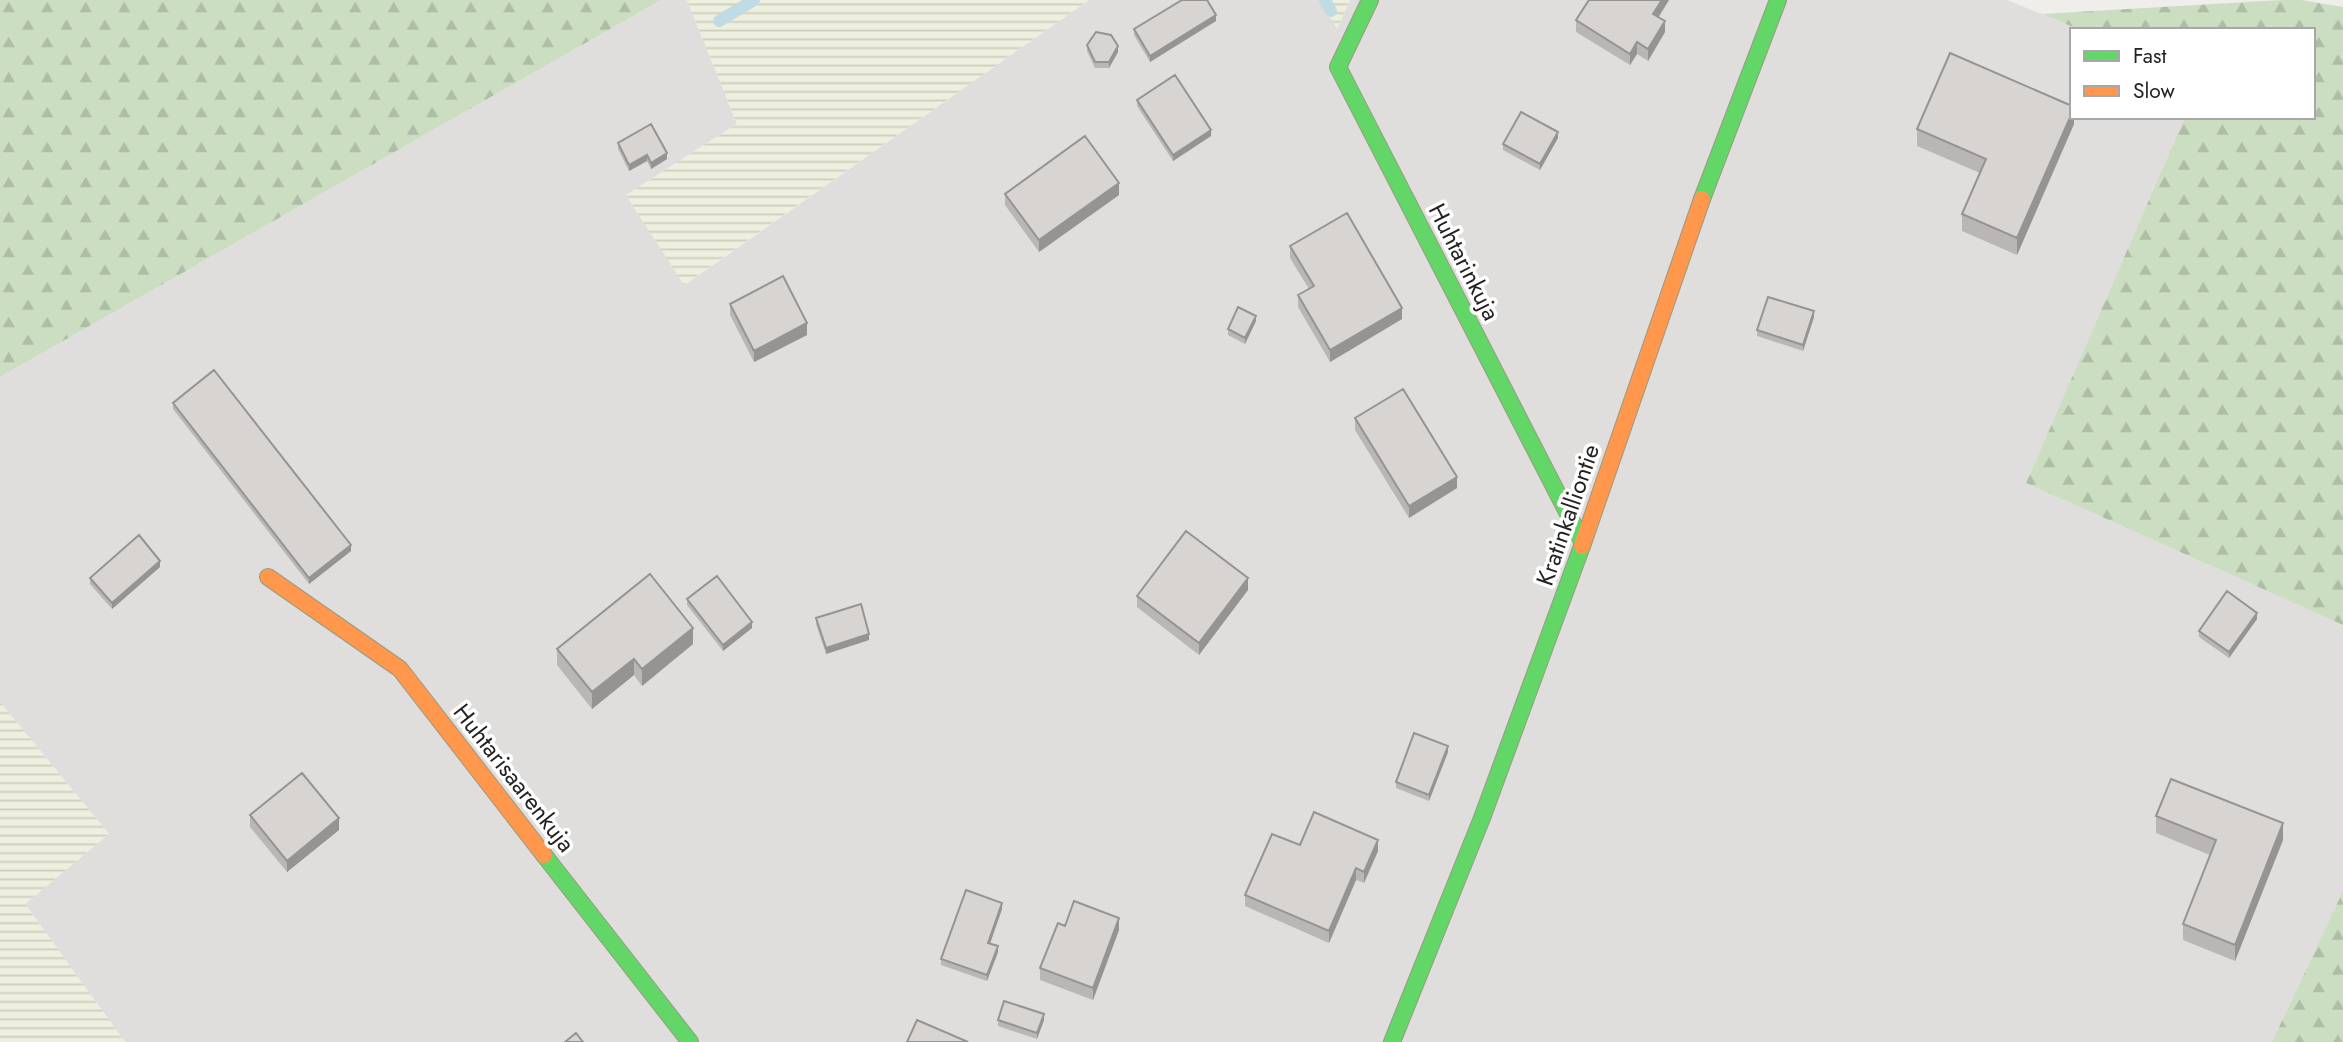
<svg xmlns="http://www.w3.org/2000/svg" width="2343" height="1042" font-family="Jost,sans-serif">
	<defs>
		<pattern id="farmland-rules" width="6" height="5" patternUnits="userSpaceOnUse" patternTransform="scale(1.75)"><rect width="6" height="5" fill="#efefdf"/><path d="M0 2.5h6" fill="none" stroke="#cdcdbf"/></pattern>
		<pattern id="forest-firs" width="22" height="20" patternUnits="userSpaceOnUse" patternTransform="scale(1.75)"><rect width="22" height="20" fill="#cbdec1"/><path d="M5 1l3.5 6h-7zM16 11l3.5 6h-7z" fill="#aebea6"/></pattern>
	</defs>
	<rect width="100%" height="100%" fill="#f0eeeb"/>
	<path fill="#dfdedc" d="M661 0H687L737 124 626 195 685 285 1089 0H1320L1337 28 1350 0H2007L2080 30H2072V117H2185L2026 483 2343 625V891L2272 1042H125L25 904 109 834 0 702V377Z"/>
	<path fill="url(#farmland-rules)" d="M687 0H1089L684 285 626 195 737 124Z
		M1320 0H1350L1337 29Z
		M0 702 109 834 25 904 125 1042H0Z"/>
	<path fill="url(#forest-firs)" d="M0 0H661L0 377Z
		M2282 0H2301L2343 7V625L2026 483 2185 117H2313V30H2080L2042 14Z
		M2343 891V1042H2272Z"/>
	<g fill="none" stroke-linecap="round" stroke-linejoin="round">
		<path stroke="#bfdbe3" stroke-width="12" d="M1325 0 1331 11
			M719 21 754 0"/>
		<g stroke="#999a82" stroke-width="18">
			<path id="fast" d="M1370 0 1338 67 1583 543
				M1702 199 1778 0
				M544 855 690 1042
				M1392 1042 1482 818 1582 546"/>
		</g>
		<g stroke="#999a82" stroke-width="18">
			<path id="slow" d="M1582 546 1702 199
				M268 577 400 669 544 855"/>
		</g>
		<use href="#fast" stroke="#63d668" stroke-width="16"/>
		<use href="#slow" stroke="#ff974d" stroke-width="16"/>
	</g>
	<path fill="#b9b6b5" d="M1589 0H1669L1659 17 1665 32 1648 61 1637 54 1630 65 1576 32V20Z
		M1216 21 1150 62 1134 35V29Z
		M1087 45 1118 52 1109 68H1095L1087 51Z
		M1137 100 1211 136 1173 161 1137 106Z
		M2074 117V124L2017 255 1962 231V214L1980 173 1917 146V129Z
		M1558 138 1540 170 1503 150V144Z
		M618 143 667 159 651 169 647 161 629 171 618 149Z
		M1005 194 1119 195 1039 252 1005 205Z
		M1290 246 1402 319 1330 362 1298 307V295L1309 289 1290 258Z
		M730 304 807 335 754 362 730 315Z
		M1814 317 1803 351 1757 336V330Z
		M1256 321 1245 344 1228 335V329Z
		M173 403 351 551 309 584 173 409Z
		M1355 418 1457 488 1409 518 1355 430Z
		M160 567 112 609 90 584V578Z
		M1248 590 1199 655 1137 607V596Z
		M687 599 752 628 723 651 687 605Z
		M816 618 869 640 826 654 816 624Z
		M2257 619 2229 658 2199 637V631Z
		M693 644 642 686 634 675 592 709 557 665V649Z
		M1448 752 1429 801 1396 788V782Z
		M250 815 339 830 287 872 250 827Z
		M2156 816 2283 840 2235 961 2183 940V924L2210 855 2156 833Z
		M1300 845 1378 851 1364 883 1356 880 1329 943 1245 906V895Z
		M1002 909 990 944 998 952 987 981 941 965V959Z
		M1065 926 1119 930 1093 1000 1040 980V968Z
		M998 1020H1044L1037 1039 998 1026Z"/>
	<path fill="#969493" d="M1662 0H1669L1653 25V14Z
		M1216 15V21L1150 62V56Z
		M1665 21V32L1648 61V49Z
		M1637 42V54L1630 65V54Z
		M1118 46V52L1109 68V62Z
		M2072 113V117H2074V124L2017 255V238Z
		M1211 130V136L1173 161V155Z
		M1558 132V138L1540 170V164Z
		M667 153V159L651 169V163Z
		M647 155V161L629 171V165Z
		M1119 183V195L1039 252V240Z
		M1402 308V319L1330 362V350Z
		M1814 311V317L1803 351V345Z
		M1256 316V321L1245 344V338Z
		M807 323V335L754 362V351Z
		M1457 477V488L1409 518V506Z
		M351 545V551L309 584V578Z
		M160 561V567L112 609V603Z
		M1248 578V590L1199 655V643Z
		M2257 613V619L2229 658V652Z
		M752 622V628L723 651V645Z
		M693 628V644L642 686V669Z
		M869 634V640L826 654V648Z
		M634 659V675L592 709V692Z
		M1448 746V752L1429 801V795Z
		M339 818V830L287 872V861Z
		M2283 823V840L2235 961V945Z
		M1378 840V851L1364 883V872Z
		M1356 868V880L1329 943V931Z
		M1002 903V909L988 949V943Z
		M1119 918V930L1093 1000V988Z
		M998 946V952L987 981V975Z
		M1044 1014V1020L1037 1039V1033Z"/>
	<path fill="#d7d4d2" stroke="#969493" stroke-width="2" d="M1182 0H1207L1216 15 1150 56 1134 29Z
		M1589 0H1662L1653 14 1665 21 1648 49 1637 42 1630 54 1576 20Z
		M1096 32 1111 35 1118 46 1109 62H1095L1087 45Z
		M1950 53 2072 106V113L2017 238 1962 214 1986 159 1917 129Z
		M1175 75 1211 130 1173 155 1137 100Z
		M1521 112 1558 132 1540 164 1503 144Z
		M651 124 667 153 651 163 647 155 629 165 618 143Z
		M1085 136 1119 183 1039 240 1005 194Z
		M1347 213 1402 308 1330 350 1298 295 1314 286 1290 246Z
		M783 276 807 323 754 351 730 304Z
		M1768 297 1814 311 1803 345 1757 330Z
		M1238 307 1256 316 1245 338 1228 329Z
		M214 370 351 545 309 578 173 403Z
		M1403 389 1457 477 1409 506 1355 418Z
		M1186 531 1248 578 1199 643 1137 596Z
		M139 535 160 561 112 603 90 578Z
		M650 574 693 628 642 669 634 659 592 692 557 649Z
		M717 576 752 622 723 645 687 599Z
		M2227 591 2257 613 2229 652 2199 631Z
		M861 604 869 634 826 648 816 618Z
		M1414 733 1448 746 1429 795 1396 782Z
		M302 773 339 818 287 861 250 815Z
		M2171 779 2283 823 2235 945 2183 924 2216 840 2156 816Z
		M1314 812 1378 840 1364 872 1356 868 1329 931 1245 895 1272 834 1300 845Z
		M966 890 1002 903 988 943 998 946 987 975 941 959Z
		M1074 901 1119 918 1093 988 1040 968 1058 923 1065 926Z
		M1004 1001 1044 1014 1037 1033 998 1020Z
		M917 1020 968 1042H907Z
		M576 1033 583 1042H565Z"/>
	<g text-anchor="middle" stroke-width="7" stroke-linejoin="round" paint-order="stroke">
		<g font-size="24" fill="#222" stroke="#fff">
			<text transform="translate(1464 262) rotate(63)" y="8">Huhtarinkuja</text>
			<text transform="translate(1568 515) rotate(-71)" y="8">Kratinkalliontie</text>
			<text transform="translate(514 778) rotate(52)" y="8">Huhtarisaarenkuja</text>
		</g>
	</g>
	<rect x="2070" y="28" width="245" height="91" fill="#ffffff" stroke="#a7a7a7" stroke-width="2"/>
	<rect x="2084" y="51" width="35" height="10" fill="#63d668" stroke="#a7a7a7" stroke-width="2"/>
	<text x="2133" y="63" font-size="21" fill="#222222">Fast</text>
	<rect x="2084" y="86" width="35" height="10" fill="#ff974d" stroke="#a7a7a7" stroke-width="2"/>
	<text x="2133" y="98" font-size="21" fill="#222222">Slow</text>
</svg>
